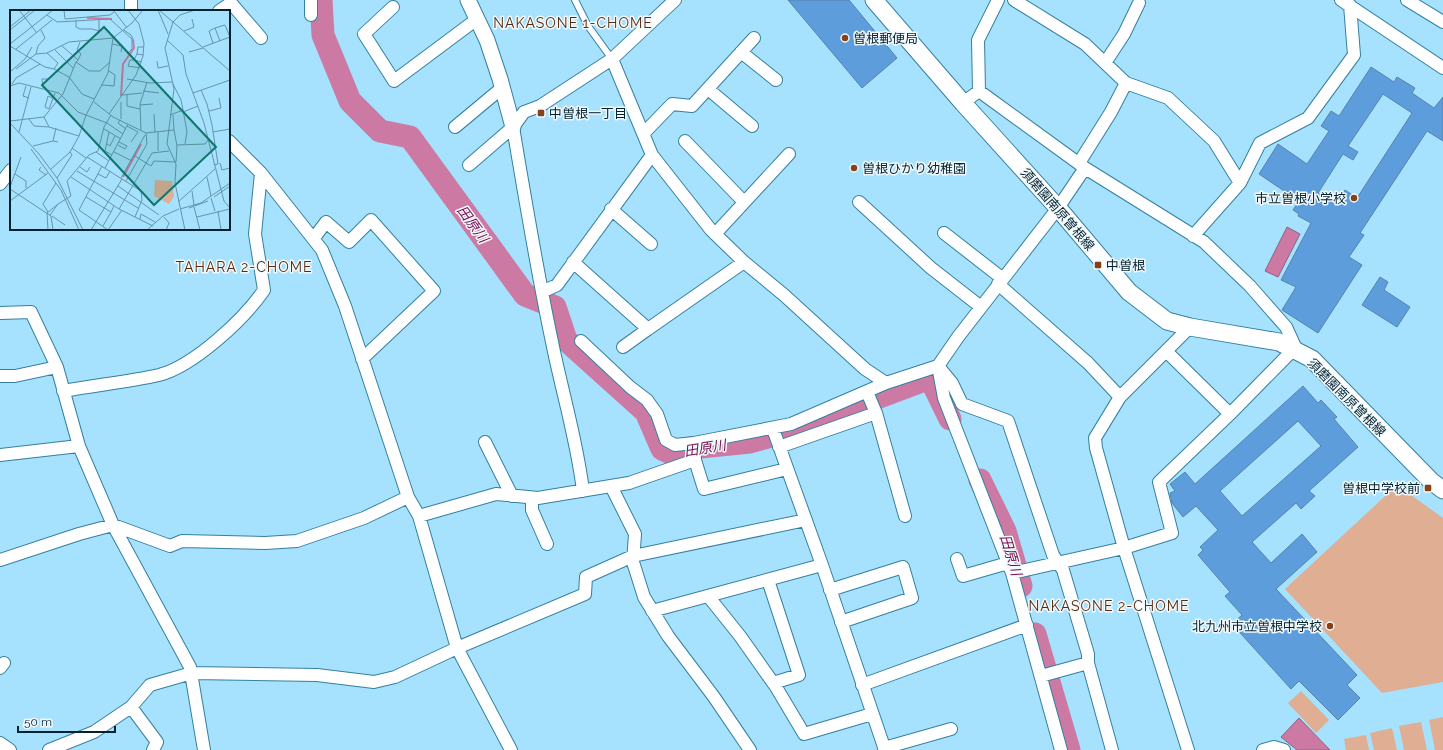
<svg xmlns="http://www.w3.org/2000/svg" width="1443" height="750" font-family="Raleway,'Noto Sans JP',sans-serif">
	<rect width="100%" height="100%" fill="#a6e1fd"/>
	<path fill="#e0ae93" d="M1397 485 1443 518V682L1382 693 1285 589Z
		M1301 691 1329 720 1316 733 1288 703Z
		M1443 717V750H1435L1429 720Z
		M1421 722 1427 750H1404L1399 726Z
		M1392 728 1397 750H1374L1370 733Z
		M1366 735 1369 750H1346L1344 739Z"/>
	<path fill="#cc7aa3" stroke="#906080" d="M1287 227 1300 234 1278 277 1265 271Z
		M1299 718 1330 750H1297L1281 737Z"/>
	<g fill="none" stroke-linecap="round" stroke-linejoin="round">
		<path stroke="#cc7aa3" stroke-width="23" d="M321 0 323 35 350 101 380 131 410 137 525 295 555 307 566 340 646 412 662 449 673 454 690 448 750 442 786 432 930 378 950 419
			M980 480 1005 531 1021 586
			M1035 634 1069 750"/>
	</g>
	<path fill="#5e9ddc" stroke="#5483b2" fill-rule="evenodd" d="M788 0H849L897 58 862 88Z
		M1371 67 1394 82 1397 77 1415 88 1412 93 1434 108 1443 97V141L1427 131 1360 233 1364 235 1349 257 1362 265 1318 333 1282 310 1296 287 1281 280 1311 223 1298 216 1299 214 1293 210 1299 201 1259 174 1278 144 1307 164 1329 131 1321 126 1331 111 1339 116ZM1383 94 1412 113 1357 198 1345 190 1336 204 1318 193 1343 154 1353 160 1358 152 1348 146Z
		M1380 277 1388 282 1384 290 1410 307 1397 327 1362 305Z
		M1303 386 1318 403 1321 400 1337 417 1334 419 1358 447 1309 491 1315 496 1301 509 1296 503 1252 542 1271 563 1302 534 1317 552 1276 589 1357 675 1347 685 1360 698 1338 720 1299 681 1291 689 1232 624 1242 615 1225 596 1230 592 1198 555 1203 550 1200 547 1218 530 1196 506 1183 517 1172 503 1170 493 1175 491 1170 484 1185 472 1195 484ZM1298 421 1321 446 1242 516 1220 491Z"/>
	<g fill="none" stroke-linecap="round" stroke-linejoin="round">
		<g stroke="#3480a0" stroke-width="8">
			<path id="service" d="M575 0 588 26 612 59"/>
		</g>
		<g stroke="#3480a0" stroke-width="14">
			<path id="minor" d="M311 0V15
				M1014 0 1085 44 1126 83 1168 98 1214 141 1240 183
				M1341 0 1443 68
				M1407 0 1443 22
				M393 7 364 34 394 81 477 19
				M131 11V0
				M219 11 231 3 261 38
				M741 52 776 80
				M612 59 652 155 711 230 744 262 784 295 865 369 886 383
				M1105 63 1124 34 1139 3
				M708 89 752 126
				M979 91 1085 168
				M963 103 979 91 978 40 998 0
				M455 127 503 87
				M513 127C525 199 537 271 552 342 562 392 577 440 583 491
				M644 133 672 104 692 106 754 38
				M229 141 261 173 322 250 345 306 408 497 419 516 457 648 511 750
				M685 141 744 202
				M1079 163 1111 112 1126 83
				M469 165 513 127 524 112 540 106 612 59 675 0
				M0 184 11 170
				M859 202 931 268 981 307
				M611 209 651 244
				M944 233 1003 279
				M715 234 789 154
				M1193 236 1240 183 1260 143 1308 118 1354 55 1350 5
				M314 238 326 222 349 242 371 220 434 291 362 359
				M573 262 648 329 744 262
				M998 284 1088 363 1120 397
				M542 292 557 285 652 155
				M0 313 31 312 57 367
				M581 341 630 387 647 400 657 414 666 440 675 445 694 443
				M623 347 648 329
				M1167 352 1230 414
				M938 366 952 383 962 404 1008 421 1053 555 1063 570 1088 654V663L1112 750
				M938 366 944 398 1012 573 1061 750
				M0 376H15L57 367 79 446 113 525 190 667 204 750
				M63 391C95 385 128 382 159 375 194 366 244 319 264 290L255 234 261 173
				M867 392 876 413
				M773 429 822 565 885 750
				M485 442 512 496
				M779 447 876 413 905 516
				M0 455 79 446
				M695 460 704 489 787 469
				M611 486 635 534 633 562 644 597 668 636 714 697 750 750
				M532 498V510L547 544
				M419 516 496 494 538 498 629 483 695 460 694 443 791 424 886 383 938 366 958 337 1058 208 1085 168 1204 242 1250 286 1286 327 1297 351 1289 354 1230 414 1159 482 1172 533 1124 548 1012 573
				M957 559 963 576 1008 563
				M0 560 79 534 113 525 170 546 182 541 265 543 297 541 364 518 408 497
				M768 580 799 675 773 683
				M830 590 903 567 912 598 841 622
				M708 596 740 636 776 687 804 734 872 714
				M652 611 822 565
				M0 668 4 663
				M1041 676 1088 663
				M862 685 1027 625
				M131 707 157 742 153 750
				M0 743 10 750
				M884 748 951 729
				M49 750 94 732 131 707 150 685 192 673 317 675 374 682 395 677 457 648 585 594 586 577 633 556 806 520
				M1188 750 1124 548 1096 448 1095 438 1120 397 1190 327
				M1263 750 1274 747 1284 750"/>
		</g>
		<g stroke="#3480a0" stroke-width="17">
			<path id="tertiary" d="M468 0 487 40 500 79 513 127"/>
		</g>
		<g stroke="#3480a0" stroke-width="19">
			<path id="secondary" d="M874 0 963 103 1058 208 1129 292 1167 321 1190 327 1279 342 1312 359 1431 481 1443 490"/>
		</g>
		<use href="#service" stroke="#fff" stroke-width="6"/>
		<use href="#minor" stroke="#fff" stroke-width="12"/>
		<use href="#tertiary" stroke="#fff" stroke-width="15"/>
		<use href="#secondary" stroke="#fff" stroke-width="17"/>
	</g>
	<g fill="#864216" stroke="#f2f9fd" stroke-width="1.5">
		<circle cx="845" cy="38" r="4"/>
		<rect x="537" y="109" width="8" height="8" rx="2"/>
		<circle cx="854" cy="168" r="4"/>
		<circle cx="1354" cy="198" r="4"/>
		<rect x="1094" y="261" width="8" height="8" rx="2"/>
		<rect x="1424" y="484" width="8" height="8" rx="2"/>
		<circle cx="1330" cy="626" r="4"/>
	</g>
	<g text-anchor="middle" stroke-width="3" stroke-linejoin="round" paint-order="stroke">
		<g font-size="13" fill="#032330" stroke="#f2f9fd" text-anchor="start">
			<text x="853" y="43">曽根郵便局</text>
			<text x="549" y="118">中曽根一丁目</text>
			<text x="862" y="173">曽根ひかり幼稚園</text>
			<text x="1346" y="203" text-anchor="end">市立曽根小学校</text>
			<text x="1106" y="270">中曽根</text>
			<text x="1420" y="493" text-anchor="end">曽根中学校前</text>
			<text x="1322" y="631" text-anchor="end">北九州市立曽根中学校</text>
		</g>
		<g font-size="13" fill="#032330" stroke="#f2f9fd">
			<text transform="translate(1058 209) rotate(49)" y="5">須磨園南原曽根線</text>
			<text transform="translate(1347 397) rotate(45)" y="5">須磨園南原曽根線</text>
		</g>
		<g font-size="14" letter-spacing="1" fill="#582a0b" stroke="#f2f9fd">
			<text x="573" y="28">NAKASONE 1-CHOME</text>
			<text x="244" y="272">TAHARA 2-CHOME</text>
			<text x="1109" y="611">NAKASONE 2-CHOME</text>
		</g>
		<g font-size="14" font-style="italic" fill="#730f4c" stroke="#f2f9fd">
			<text transform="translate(473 224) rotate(54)" y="5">田原川</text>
			<text transform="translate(705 448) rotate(-9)" y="5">田原川</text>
			<text transform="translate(1011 555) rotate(73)" y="5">田原川</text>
		</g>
	</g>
	<g transform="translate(10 10)">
		<rect width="220" height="220" fill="#a6e1fd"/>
		<path d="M145 170 162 171 164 186 159 194 144 186Z" fill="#e0ae93"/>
		<path fill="none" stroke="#cc7aa3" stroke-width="2" d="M77 8 102 9M111 86 113 54 124 38 123 30M113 167 131 134"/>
		<path fill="none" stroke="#6595ab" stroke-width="1" d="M9 0 27 23M54 0 55 9 100 5 104 2M148 0 158 24M149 0 220 61M104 1 117 18M37 5 47 12 100 9 122 29V39L117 44M66 10V17L70 19H82L89 21V9M163 12 170 5 185 0M163 12 155 38 164 79 157 134 166 154 165 173 175 220M0 17 21 0M205 18 210 31M0 20 25 0M114 20 121 25 124 31M174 21 184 17 182 9M157 30 173 45 176 64 194 113 214 191 220 198M203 33 199 21 205 18 215 15 220 27M0 34 43 0M102 34 112 36 111 42M0 36 35 57 44 59 59 67 72 84 84 89M52 36 68 50 66 52 79 61H90L100 52M193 37 220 27M6 39 42 10M45 40 63 58M179 42 193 38M37 43 48 53 44 59M26 44 28 36 35 28 31 20M127 44 124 50 132 52M133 45 127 44 128 37H134M68 50 71 44 67 40 70 32M124 50H120L118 56 130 58M147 51 148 58 158 56M6 59 26 44 37 43 59 32 103 28M0 62 15 49 22 37M117 69 140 73 162 72M2 74 6 68 30 54M163 74 171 90 173 100M92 75 104 76 105 65 99 61M0 76 9 73 49 83 68 102 97 113 113 124M16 76 13 86 19 88M33 78 32 69H39M191 80 197 94 202 115 208 154 204 155M133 81 149 83M183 83 220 70M112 85 132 83M117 85V96L130 99M42 88 38 86 35 97 39 99 45 83M84 92 103 107 136 123 164 120 167 136 166 152 144 151 141 156 125 146M111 92V109M130 95 143 94M199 101 211 98 209 88M173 102 188 96M99 104 126 65 133 46 134 33 129 14 118 0M144 104 145 122M160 105 173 100 177 122 175 134M163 105 164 120M34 107 39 117 69 126M19 109 24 116 39 117M110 110 108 113 116 119M0 111 34 107 53 84 66 52M0 113 29 144 47 168 73 220M117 116 128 122 121 132M46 118 43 131 48 132M94 119 111 129M131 120 130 94 137 72M9 122 21 77M99 122 95 141 102 145M148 122V141M203 122 220 119M97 134 100 136 105 126M108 135 115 139 117 136 109 132M167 135 195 134 198 130M23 136 43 131M62 138 76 148M21 139 51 180 69 220M86 142 99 151M104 142 122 151M77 147 131 181 132 190 125 207M210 153 212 160 220 158M92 156 69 200 98 220M31 157 29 160 36 165M70 157 77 162 80 157M95 158 118 114M41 159 60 142 69 126 76 105 98 63 103 28 122 13 133 0M67 161 128 198M5 164 16 171V178M88 164 96 168 100 161M61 167 109 199 143 216M197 167 201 186M47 168 62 145 60 142M111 168 135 125M116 171 137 134 136 123M108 176 149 205M0 177 11 147M0 179 41 206 43 220M182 181 184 195M76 187 101 202 104 196M204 187 220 176M201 188 205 201M0 191 38 163M168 192 205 159M184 197 190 220M179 198 198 191M109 199 142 143 159 141M170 199 191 193 220 173M208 201 211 220M38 202 33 194 46 173M40 205 48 194 61 186 57 171 79 145 88 141 94 117 101 105M42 206 55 215M154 207 159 213 156 220M187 207 220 199M130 209 131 204 145 212M93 216 101 202M38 220 37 203 48 194M81 220 112 169M98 220 112 200M137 220 153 206 169 199"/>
		<path fill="#0f766e" fill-opacity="0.15" stroke="#0f766e" stroke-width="2" d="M94 17 206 137 144 195 32 75Z"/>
		<rect width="220" height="220" fill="none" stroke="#032330" stroke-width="2"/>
	</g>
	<path d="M18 726v6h97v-6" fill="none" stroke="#032330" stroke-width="2"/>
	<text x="24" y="726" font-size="12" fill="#032330" stroke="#f2f9fd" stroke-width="3" paint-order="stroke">50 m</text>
</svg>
